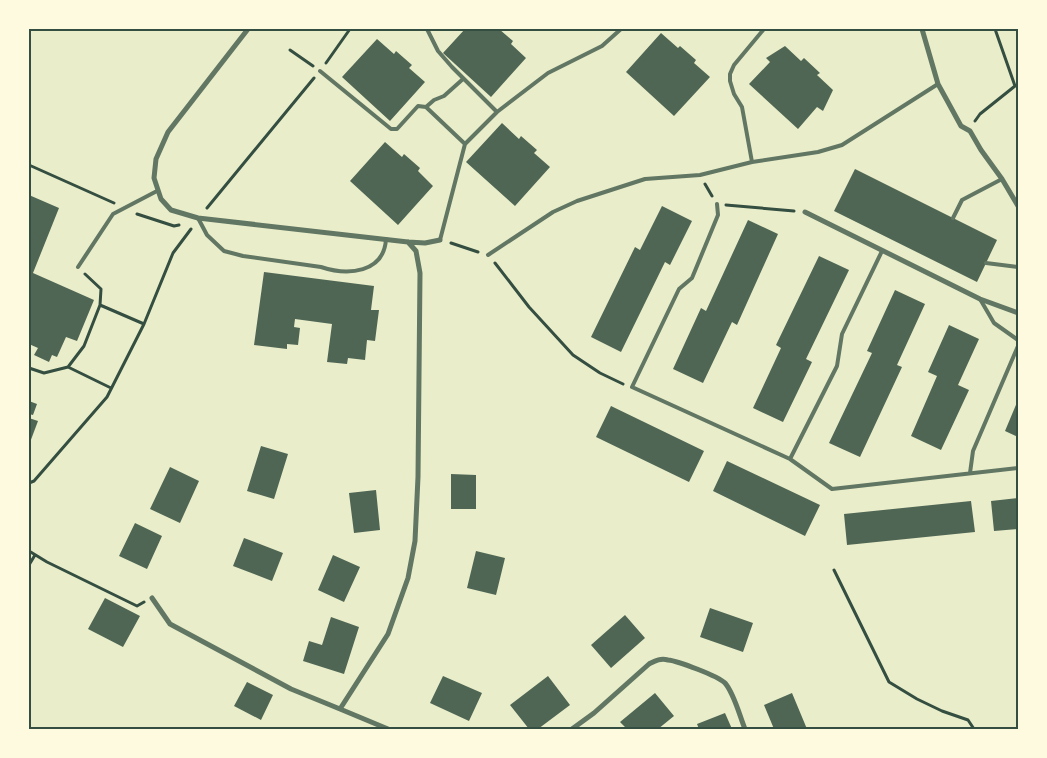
<svg xmlns="http://www.w3.org/2000/svg" width="1047" height="758" font-family="Commissioner,sans-serif">
	<rect width="100%" height="100%" fill="#e9edc9"/>
	<path fill="#4f6655" d="M465 29H499L513 41 511 44 526 58 491 97 443 53Z
		M661 33 678 48 680 46 696 60 694 63 710 77 674 116 626 72Z
		M377 39 394 54 396 51 412 65 409 68 425 82 390 121 342 77Z
		M785 46 801 61 804 58 820 73 817 75 833 90 823 111 817 107 798 129 749 84 770 62 766 58Z
		M502 123 519 139 521 136 537 150 534 153 550 167 515 206 466 162Z
		M385 142 402 157 404 154 420 168 418 171 433 186 398 225 350 181Z
		M855 169 997 240 977 282 834 211Z
		M29 195 59 208 33 273 94 300 77 341 66 337 57 357 52 355 49 362 34 355 38 348 29 344Z
		M662 206 692 221 670 265 665 262 621 352 591 337 635 247 640 250Z
		M748 220 778 234 737 325 732 322 703 383 673 369 701 308 706 311Z
		M819 256 849 270 806 359 812 362 783 422 753 408 781 348 776 345Z
		M264 272 374 286 371 310H379L375 341 367 340 365 360 348 358 347 364 327 362 332 324 295 319 294 327 300 328 298 345 287 344V349L254 345Z
		M895 290 925 304 897 365 902 367 860 457 829 443 872 353 867 351Z
		M949 325 979 339 958 385 969 390 941 450 911 436 937 376 928 372Z
		M1018 400V437L1005 431Z
		M29 401 37 404 33 415 29 414Z
		M611 406 704 451 689 482 596 437Z
		M29 418 38 421 29 445Z
		M261 446 288 454 274 499 247 491Z
		M727 461 820 505 805 536 713 491Z
		M170 467 199 481 180 523 150 509Z
		M451 474 476 475V509H451Z
		M376 490 380 530 354 533 349 493Z
		M1018 498V529L994 531 991 501Z
		M971 501 975 532 847 545 844 514Z
		M135 523 162 536 147 569 119 556Z
		M244 538 283 553 272 581 233 566Z
		M476 551 505 558 496 595 467 588Z
		M333 555 360 567 344 602 318 590Z
		M105 598 140 616 123 647 88 629Z
		M710 608 753 623 743 652 700 637Z
		M625 615 645 638 611 668 591 645Z
		M331 617 359 627 344 674 303 661 309 641 322 645Z
		M443 676 482 693 469 721 430 703Z
		M548 676 570 705 538 729H529L510 705Z
		M247 682 273 695 261 720 234 706Z
		M655 693 674 716 658 729H627L620 722Z
		M792 693 807 729H774L764 705Z
		M725 713 732 729H699L697 724Z"/>
	<g fill="none" stroke-linecap="round" stroke-linejoin="round">
		<path stroke="#344e41" stroke-width="3" d="M290 50 313 66
			M326 63 350 29
			M975 121 980 114 1015 86 995 29
			M29 165 114 203
			M705 184 712 196
			M726 205 794 211
			M207 208 314 78
			M137 214 174 226 179 225
			M451 243 478 252
			M495 263 529 307 573 355 600 373 623 384
			M85 274 101 289 100 305 144 324
			M68 367 111 388
			M29 368 44 373 68 367 84 346 100 305
			M29 483 34 481 107 397 144 324 173 253 191 229
			M29 551 47 562 137 606 144 602
			M29 565 35 555
			M834 570 889 682 917 699 942 711 968 720 974 729"/>
		<path stroke="#617663" stroke-width="4" d="M427 29 438 51 452 67 497 112
			M320 71 391 129H397L418 106 426 107 434 100 444 96 463 79
			M426 107 465 144
			M752 162 742 107 734 94 730 81V74L734 65 764 29
			M717 204 718 215 692 278 679 289 632 387 790 459 832 489 1018 468
			M198 218 207 235 224 251 243 256 321 267C348 276 384 273 386 239
			M953 218 962 200 1002 179
			M440 240 465 144 497 112 548 73 602 46 621 29
			M488 255 553 212 577 201 645 179 700 175 752 162 818 152 842 145 938 84
			M986 263 1018 267
			M78 267 113 214 157 191
			M980 299 994 323 1018 340
			M790 459 837 366 842 334 882 251
			M970 473 973 451 1018 346"/>
		<path stroke="#617663" stroke-width="5" d="M248 29 168 132 156 159 154 178 161 199 171 210 198 218 408 242 425 243 440 240
			M922 29 938 84 949 104 961 126 970 131 981 150 1002 179 1018 206
			M805 212 980 299 1018 313
			M152 598 170 624 291 689 340 709
			M388 729 340 709 388 634 408 578 415 541 418 477 420 273 416 251 408 242
			M572 729 594 713 649 664C655 661 660 658 668 660 678 661 718 676 725 683 734 693 740 717 745 729"/>
	</g>
	<rect width="1047" height="758" fill="none" stroke="#fefae0" stroke-width="60"/>
	<rect x="30" y="30" width="987" height="698" fill="none" stroke="#344e41" stroke-width="2"/>
</svg>
